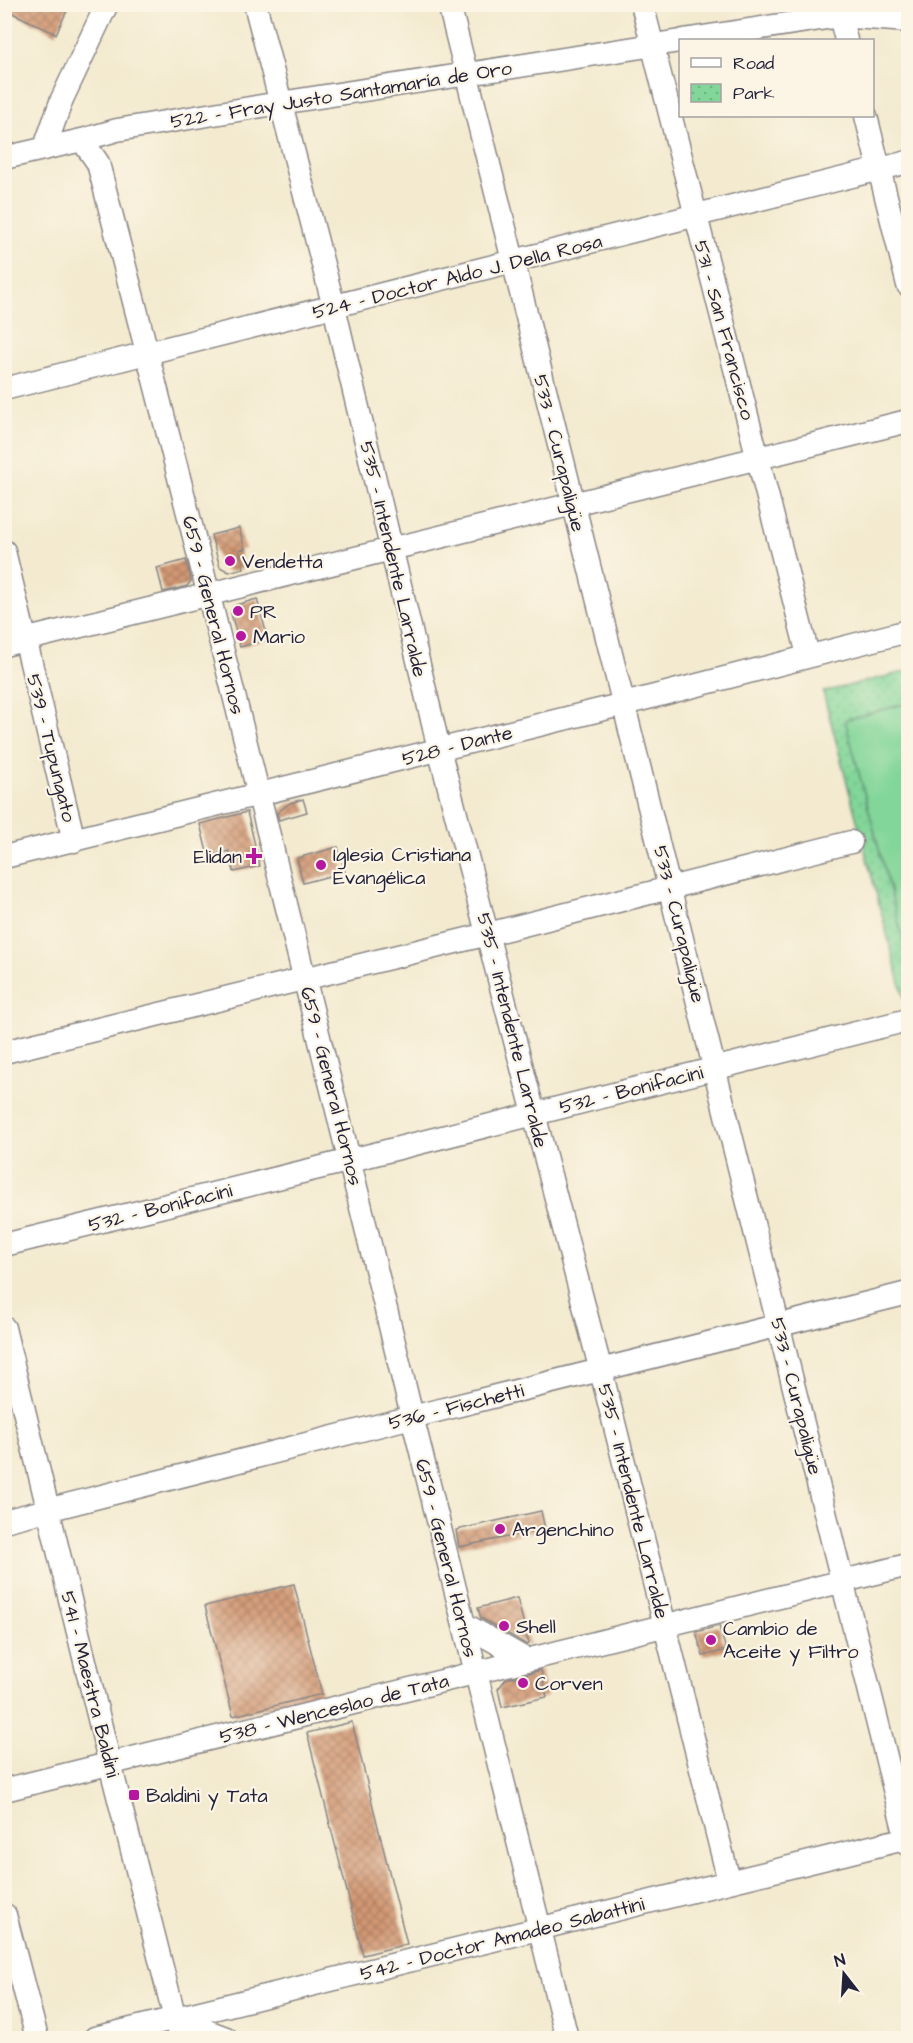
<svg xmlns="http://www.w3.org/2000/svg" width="913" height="2043" font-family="'Architects Daughter',sans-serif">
	<defs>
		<pattern id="park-dots" width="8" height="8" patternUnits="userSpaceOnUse" patternTransform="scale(1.5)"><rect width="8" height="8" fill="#82d699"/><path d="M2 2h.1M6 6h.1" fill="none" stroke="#70b785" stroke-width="1.8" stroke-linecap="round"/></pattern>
		<pattern id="building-cross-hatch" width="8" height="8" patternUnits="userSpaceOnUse" patternTransform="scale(1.5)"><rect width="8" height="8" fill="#d29873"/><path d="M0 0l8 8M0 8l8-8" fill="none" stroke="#aa7c60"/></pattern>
	</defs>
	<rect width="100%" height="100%" fill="#fcf5e5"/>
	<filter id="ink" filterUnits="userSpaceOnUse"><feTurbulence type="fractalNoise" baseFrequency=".0167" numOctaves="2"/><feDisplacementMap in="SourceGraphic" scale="12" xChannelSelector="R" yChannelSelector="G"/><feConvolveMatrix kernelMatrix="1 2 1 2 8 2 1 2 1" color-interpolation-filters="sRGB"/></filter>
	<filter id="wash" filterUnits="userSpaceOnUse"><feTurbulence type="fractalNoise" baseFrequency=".008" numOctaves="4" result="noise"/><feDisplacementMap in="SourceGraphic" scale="24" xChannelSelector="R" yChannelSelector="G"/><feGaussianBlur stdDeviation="1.35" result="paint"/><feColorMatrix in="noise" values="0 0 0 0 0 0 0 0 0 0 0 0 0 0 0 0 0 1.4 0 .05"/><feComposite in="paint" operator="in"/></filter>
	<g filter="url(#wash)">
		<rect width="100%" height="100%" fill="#f3eacf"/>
		<path fill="url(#park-dots)" stroke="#527c6a" stroke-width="1.5" d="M908 671V1006H906L823 692Z"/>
		<path fill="#82d699" stroke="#527c6a" stroke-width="1.5" d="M908 703V950L906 951 845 720Z"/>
		<g id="blocks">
			<path fill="url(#building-cross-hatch)" d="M4 4H70L56 34 4 9Z
				M239 528 245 549 239 550 244 568 229 572 220 567 211 535Z
				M186 560 191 581 187 586 163 592 157 568Z
				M257 599 268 639 240 647 231 613 236 605Z
				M303 799 307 812 279 820 277 813 290 803Z
				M247 812 260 866 234 872 229 851 208 856 200 824Z
				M338 847 345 872 303 883 297 858Z
				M541 1511 545 1529 459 1547 456 1530Z
				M294 1584 322 1694 233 1716 205 1606Z
				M517 1598 529 1644 527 1645 481 1618 478 1608Z
				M719 1626 726 1650 703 1656 696 1632Z
				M541 1670 547 1697 502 1707 498 1689 506 1679Z
				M352 1722 407 1944 363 1955 307 1733Z"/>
		</g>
	</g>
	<g filter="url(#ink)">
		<use href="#blocks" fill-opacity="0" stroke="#8a8685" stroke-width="1.5"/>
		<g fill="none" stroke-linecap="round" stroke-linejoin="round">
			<g stroke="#8a8685" stroke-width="25">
				<path id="minor" d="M255 4 334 307 439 749 601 1371 729 1881
					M449 4 908 1845
					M642 4 808 655
					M837 4 846 40
					M683 40 840 16 908 21
					M866 116 908 285
					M82 140 98 163C207 580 310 998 412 1416 462 1624 516 1831 567 2038
					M45 147 62 99 107 4
					M4 158 82 140 117 130 280 103 680 41
					M4 389 908 162
					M4 551 74 841
					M4 645 908 421
					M4 857 624 704 908 631
					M4 1052 488 934 851 842
					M4 1245 351 1160 908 1020
					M4 1328 110 1764 180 2038
					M4 1521 412 1417 908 1293
					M464 1624 527 1660
					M4 1790 908 1565
					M5 1915 37 2038
					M175 2019 226 2038
					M95 2038 908 1838"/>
			</g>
			<use href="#minor" stroke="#fff" stroke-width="22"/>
		</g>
	</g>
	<g fill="#b5179e" stroke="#fcf5e5" stroke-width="2">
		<circle cx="230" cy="561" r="6"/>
		<circle cx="238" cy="611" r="6"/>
		<circle cx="241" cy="636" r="6"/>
		<path d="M251 847h6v6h6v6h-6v6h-6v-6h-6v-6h6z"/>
		<circle cx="321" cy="865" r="6"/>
		<circle cx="500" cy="1529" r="6"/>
		<circle cx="504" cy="1626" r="6"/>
		<circle cx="711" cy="1640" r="6"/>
		<circle cx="523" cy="1683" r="6"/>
		<rect x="128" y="1789" width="12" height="12" rx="3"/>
	</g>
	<g text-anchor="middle" stroke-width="4.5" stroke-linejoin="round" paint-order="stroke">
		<g font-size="20" fill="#22223b" stroke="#fcf5e5">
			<text transform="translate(341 94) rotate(-9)" y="7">522 - Fray Justo Santamaría de Oro</text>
			<text transform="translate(457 276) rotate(-14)" y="7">524 - Doctor Aldo J. Della Rosa</text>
			<text transform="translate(725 330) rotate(75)" y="7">531 - San Francisco</text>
			<text transform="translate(560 453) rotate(76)" y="7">533 - Curapaligüe</text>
			<text transform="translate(394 559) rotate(77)" y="7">535 - Intendente Larralde</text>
			<text transform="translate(214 615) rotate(76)" y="7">659 - General Hornos</text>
			<text transform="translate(457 745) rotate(-14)" y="7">528 - Dante</text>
			<text transform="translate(52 748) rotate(76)" y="7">539 - Tupungato</text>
			<text transform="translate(680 924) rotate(76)" y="7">533 - Curapaligüe</text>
			<text transform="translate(513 1030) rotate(76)" y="7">535 - Intendente Larralde</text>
			<text transform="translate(332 1086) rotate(76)" y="7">659 - General Hornos</text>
			<text transform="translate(631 1089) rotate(-14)" y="7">532 - Bonifacini</text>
			<text transform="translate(160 1207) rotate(-14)" y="7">532 - Bonifacini</text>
			<text transform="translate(797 1396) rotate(76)" y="7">533 - Curapaligüe</text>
			<text transform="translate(456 1406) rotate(-14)" y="7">536 - Fischetti</text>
			<text transform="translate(634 1501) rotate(76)" y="7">535 - Intendente Larralde</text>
			<text transform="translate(447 1558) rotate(76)" y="7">659 - General Hornos</text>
			<text transform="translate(91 1684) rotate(76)" y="7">541 - Maestra Baldini</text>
			<text transform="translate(334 1708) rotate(-14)" y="7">538 - Wenceslao de Tata</text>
			<text transform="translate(502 1938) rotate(-14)" y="7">542 - Doctor Amadeo Sabattini</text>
		</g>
		<g font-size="20" fill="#22223b" stroke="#fcf5e5" text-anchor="start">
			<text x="242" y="568">Vendetta</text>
			<text x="250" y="618">PR</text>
			<text x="253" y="643">Mario</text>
			<text x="333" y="861">Iglesia Cristiana<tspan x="333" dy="23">Evangélica</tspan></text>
			<text x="242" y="863" text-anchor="end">Elidan</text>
			<text x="512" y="1536">Argenchino</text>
			<text x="516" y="1633">Shell</text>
			<text x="723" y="1635">Cambio de<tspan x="723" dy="23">Aceite y Filtro</tspan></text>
			<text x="535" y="1690">Corven</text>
			<text x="146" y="1802">Baldini y Tata</text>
		</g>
	</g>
	<rect width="913" height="2043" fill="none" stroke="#fcf5e5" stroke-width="24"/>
	<rect x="679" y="39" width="195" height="78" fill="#fcf5e5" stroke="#a5a1a1" stroke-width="1.5"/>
	<rect x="691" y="58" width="30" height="9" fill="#ffffff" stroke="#a5a1a1" stroke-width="1.5"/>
	<text x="733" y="69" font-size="18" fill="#22223b">Road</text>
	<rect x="691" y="84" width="30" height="18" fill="url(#park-dots)" stroke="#a5a1a1" stroke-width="1.5"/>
	<text x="733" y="99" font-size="18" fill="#22223b">Park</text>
	<g transform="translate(844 1974) rotate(343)" stroke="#fcf5e5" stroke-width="4.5" paint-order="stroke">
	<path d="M0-4.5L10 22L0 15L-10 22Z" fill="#22223b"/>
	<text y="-9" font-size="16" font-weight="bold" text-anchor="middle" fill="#22223b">N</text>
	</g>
</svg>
